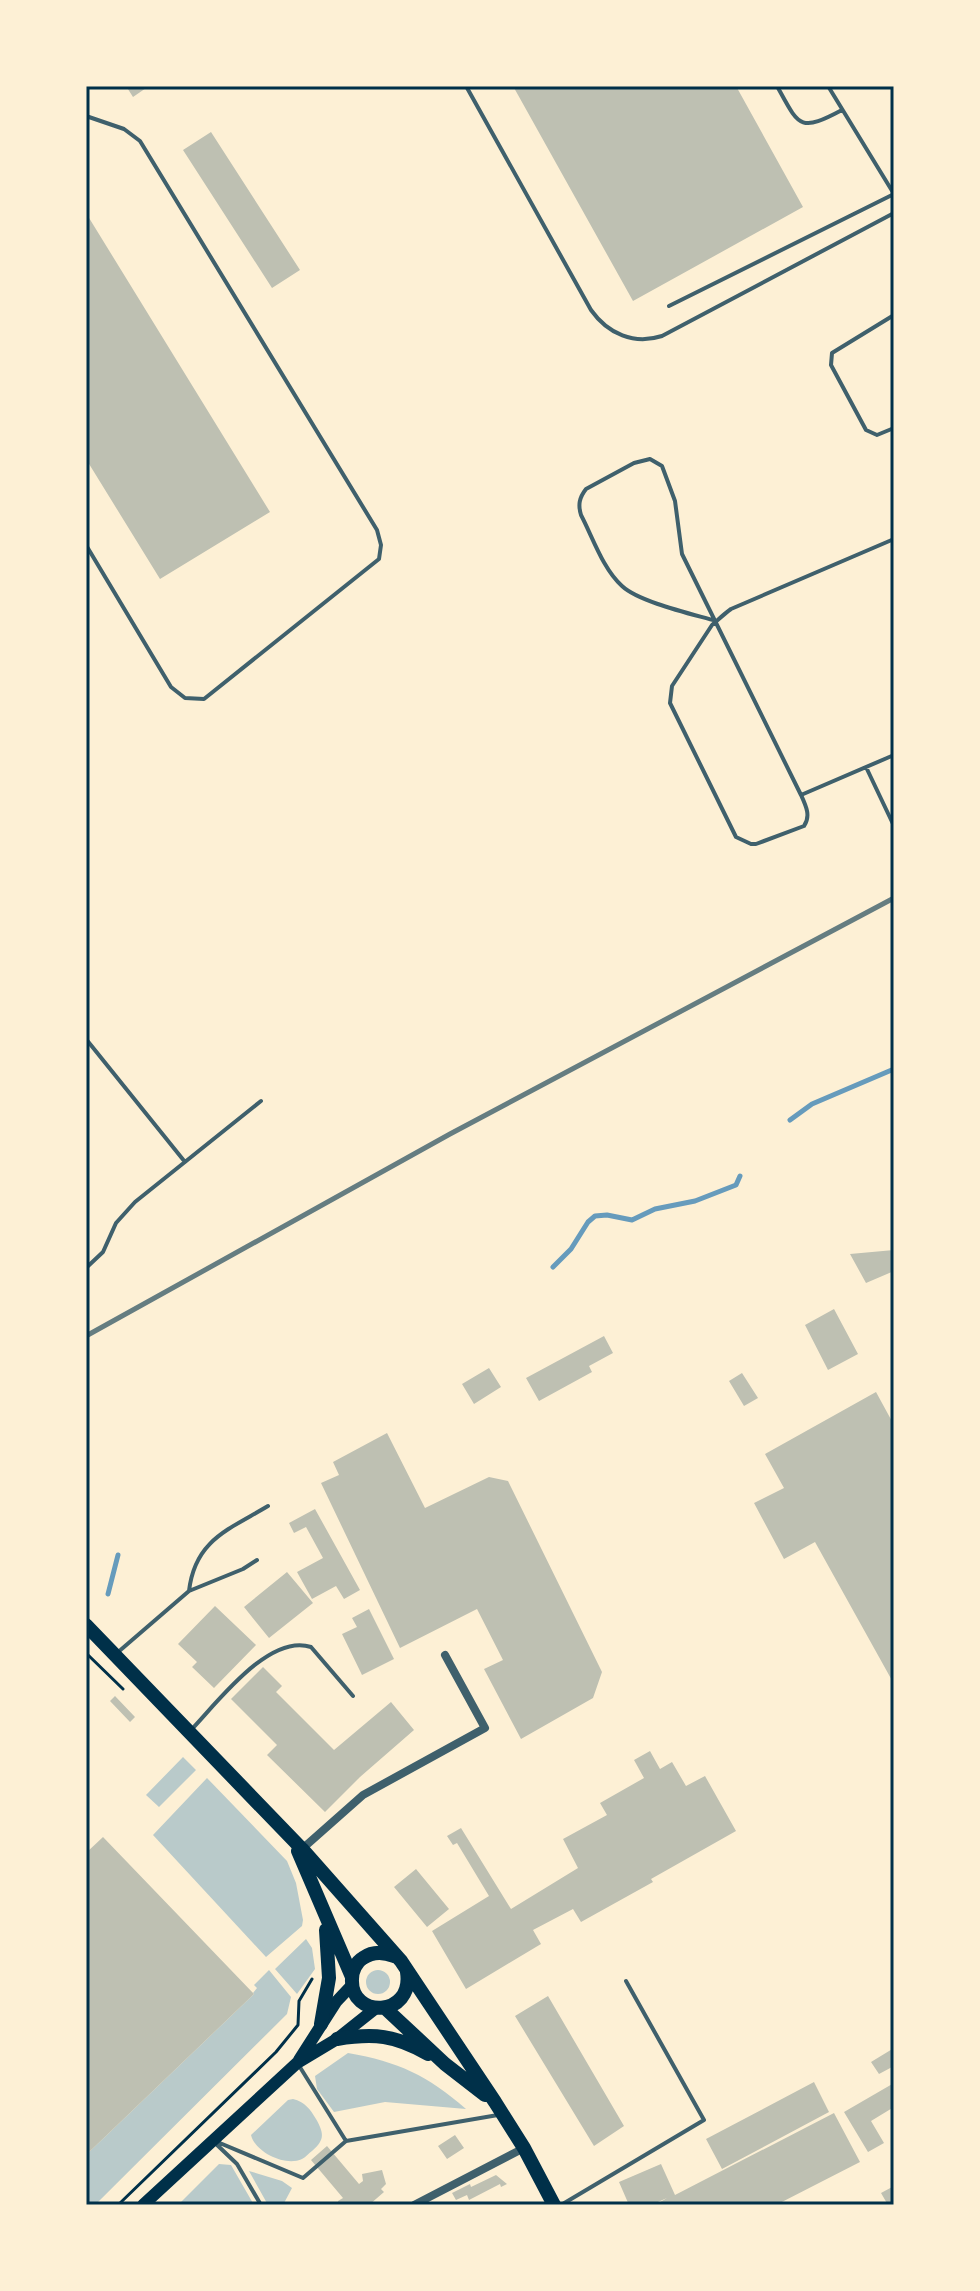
<svg xmlns="http://www.w3.org/2000/svg" width="980" height="2291" font-family="'Noto Serif',serif">
	<rect width="100%" height="100%" fill="#fdf0d5"/>
	<path fill="#b9caca" d="M183 1757 196 1770 159 1807 146 1795Z
		M207 1778 287 1861 296 1883 303 1920 302 1926 266 1957 153 1835Z
		M306 1939 312 1948 315 1969 297 1994 275 1969Z
		M366 1982a12 12 0 1 1 24 0a12 12 0 1 1-24 0Z
		M269 1970 291 1997 287 2014 95 2205H86V2155L254 1994 253 1993 257 1988 254 1985Z
		M348 2053C399 2062 427 2075 466 2109L385 2102 334 2112 317 2089 315 2076Z
		M293 2099C305 2102 310 2109 316 2119 324 2133 325 2140 312 2151 309 2153 306 2157 302 2159 285 2167 255 2152 251 2135L288 2100Z
		M219 2164 231 2165 254 2205H178Z
		M249 2171 282 2181 292 2188 283 2205H268Z"/>
	<g fill="none" stroke-linecap="round" stroke-linejoin="round">
		<path stroke="#669bbc" stroke-width="5" d="M790 1120 812 1104 894 1069
			M553 1267 571 1249 588 1222 595 1216 607 1215 632 1220 655 1209 695 1201 736 1185 740 1176
			M108 1594 118 1555"/>
	</g>
	<path fill="#bec0b2" d="M126 86H149L133 97Z
		M513 86H736L803 207 633 301Z
		M211 132 300 270 272 288 183 150Z
		M86 213 270 512 160 579 86 459Z
		M894 1250V1271L866 1283 850 1254Z
		M834 1309 858 1354 828 1370 805 1325Z
		M604 1336 613 1353 589 1366 592 1372 539 1401 526 1378Z
		M489 1368 501 1387 474 1404 462 1384Z
		M742 1373 758 1398 744 1406 729 1381Z
		M876 1392 894 1425V1684L815 1542 784 1559 754 1503 784 1488 765 1454Z
		M387 1433 425 1508 489 1477 508 1481 602 1672 593 1698 521 1739 484 1669 503 1660 477 1609 400 1648 321 1483 339 1475 333 1462Z
		M315 1509 360 1590 344 1599 336 1586 312 1599 297 1572 323 1558 306 1527 294 1533 289 1523Z
		M287 1572 313 1603 269 1638 244 1607Z
		M215 1606 256 1645 214 1688 192 1667 197 1662 178 1644Z
		M369 1609 394 1659 362 1675 342 1634 357 1627 352 1618Z
		M263 1667 282 1686 276 1692 334 1750 391 1702 414 1730 360 1777 325 1812 267 1755 277 1745 231 1699Z
		M115 1696 135 1717 130 1722 110 1701Z
		M650 1751 660 1769 672 1762 686 1786 705 1776 736 1831 651 1879 653 1882 581 1922 573 1909 533 1930 541 1944 466 1989 432 1931 489 1896 457 1843 453 1845 447 1836 461 1828 511 1909 578 1868 563 1839 607 1815 600 1803 644 1778 634 1760Z
		M103 1837 254 1994 86 2155V1853Z
		M416 1869 449 1909 427 1927 394 1887Z
		M548 1996 624 2126 594 2146 515 2016Z
		M894 2048V2066L879 2074 871 2062Z
		M814 2082 829 2112 722 2169 706 2139Z
		M894 2083V2107L871 2121 884 2143 868 2152 844 2112Z
		M834 2113 860 2162 776 2205H655L667 2198 651 2205H629L619 2182 661 2164 675 2195Z
		M455 2135 464 2148 447 2159 438 2146Z
		M327 2146 359 2184 363 2181 362 2174 382 2170 386 2184 381 2189 384 2192 369 2205 364 2202 359 2205H338V2201L343 2198 311 2160Z
		M496 2175 507 2184 501 2187 500 2184 469 2200 467 2195 456 2200 452 2193 470 2184 471 2187Z
		M894 2186V2205H888L881 2193Z"/>
	<g fill="none" stroke-linecap="round" stroke-linejoin="round">
		<path stroke="#003049" stroke-width="3" d="M86 1653 123 1689
			M118 2205 276 2052 298 2025 299 2001 312 1979"/>
		<path stroke="#3f606c" stroke-width="4" d="M466 86 591 310C608 334 634 345 662 336L894 213
			M777 86C799 126 799 133 842 110
			M828 86 894 194
			M86 116 124 129 140 141 377 530 381 545 379 559 204 699 185 698 171 687 86 545
			M669 306 894 194
			M894 315 832 353 831 365 866 430 877 435 894 428
			M716 621C692 614 639 602 622 586 603 569 593 538 581 515 578 505 579 498 586 489L634 463 650 459 662 466 675 501 682 554 801 795C806 806 811 816 804 826L756 844H751L736 837 670 703 672 686 712 625C718 620 724 614 731 609L894 539
			M866 767 894 826
			M801 795 894 755
			M86 1039 185 1162
			M86 1268 103 1252 116 1223 135 1202 261 1101
			M189 1591C195 1540 228 1530 268 1506
			M117 1653 189 1591 243 1569 257 1560
			M191 1730C217 1703 269 1633 311 1647L353 1696
			M215 2141 303 2178 346 2141 298 2064
			M346 2141 498 2115
			M214 2142 237 2164 261 2205
			M561 2205 704 2120 626 1981"/>
		<path stroke="#3f606c" stroke-width="8" d="M302 1849 363 1795 485 1728 445 1655
			M414 2205 524 2148"/>
		<path stroke="#003049" stroke-width="12" d="M299 2060 336 2002 352 1985
			M143 2205 297 2063 337 2039 376 2008"/>
		<path stroke="#003049" stroke-width="14" d="M86 1625 302 1849 401 1961 495 2102 524 2148 554 2205
			M298 1851 352 1977
			M394 1956C384 1952 373 1951 363 1958 356 1962 352 1971 352 1979 350 2019 414 2018 407 1972
			M385 2008 445 2064 485 2095
			M321 2024 329 1978 326 1930
			M337 2039C374 2033 395 2035 428 2054"/>
		<path stroke="#657d81" stroke-width="5" d="M86 1336 450 1134 894 898"/>
	</g>
	<rect width="980" height="2291" fill="none" stroke="#fdf0d5" stroke-width="176"/>
	<rect x="88" y="88" width="804" height="2115" fill="none" stroke="#003049" stroke-width="3"/>
</svg>
